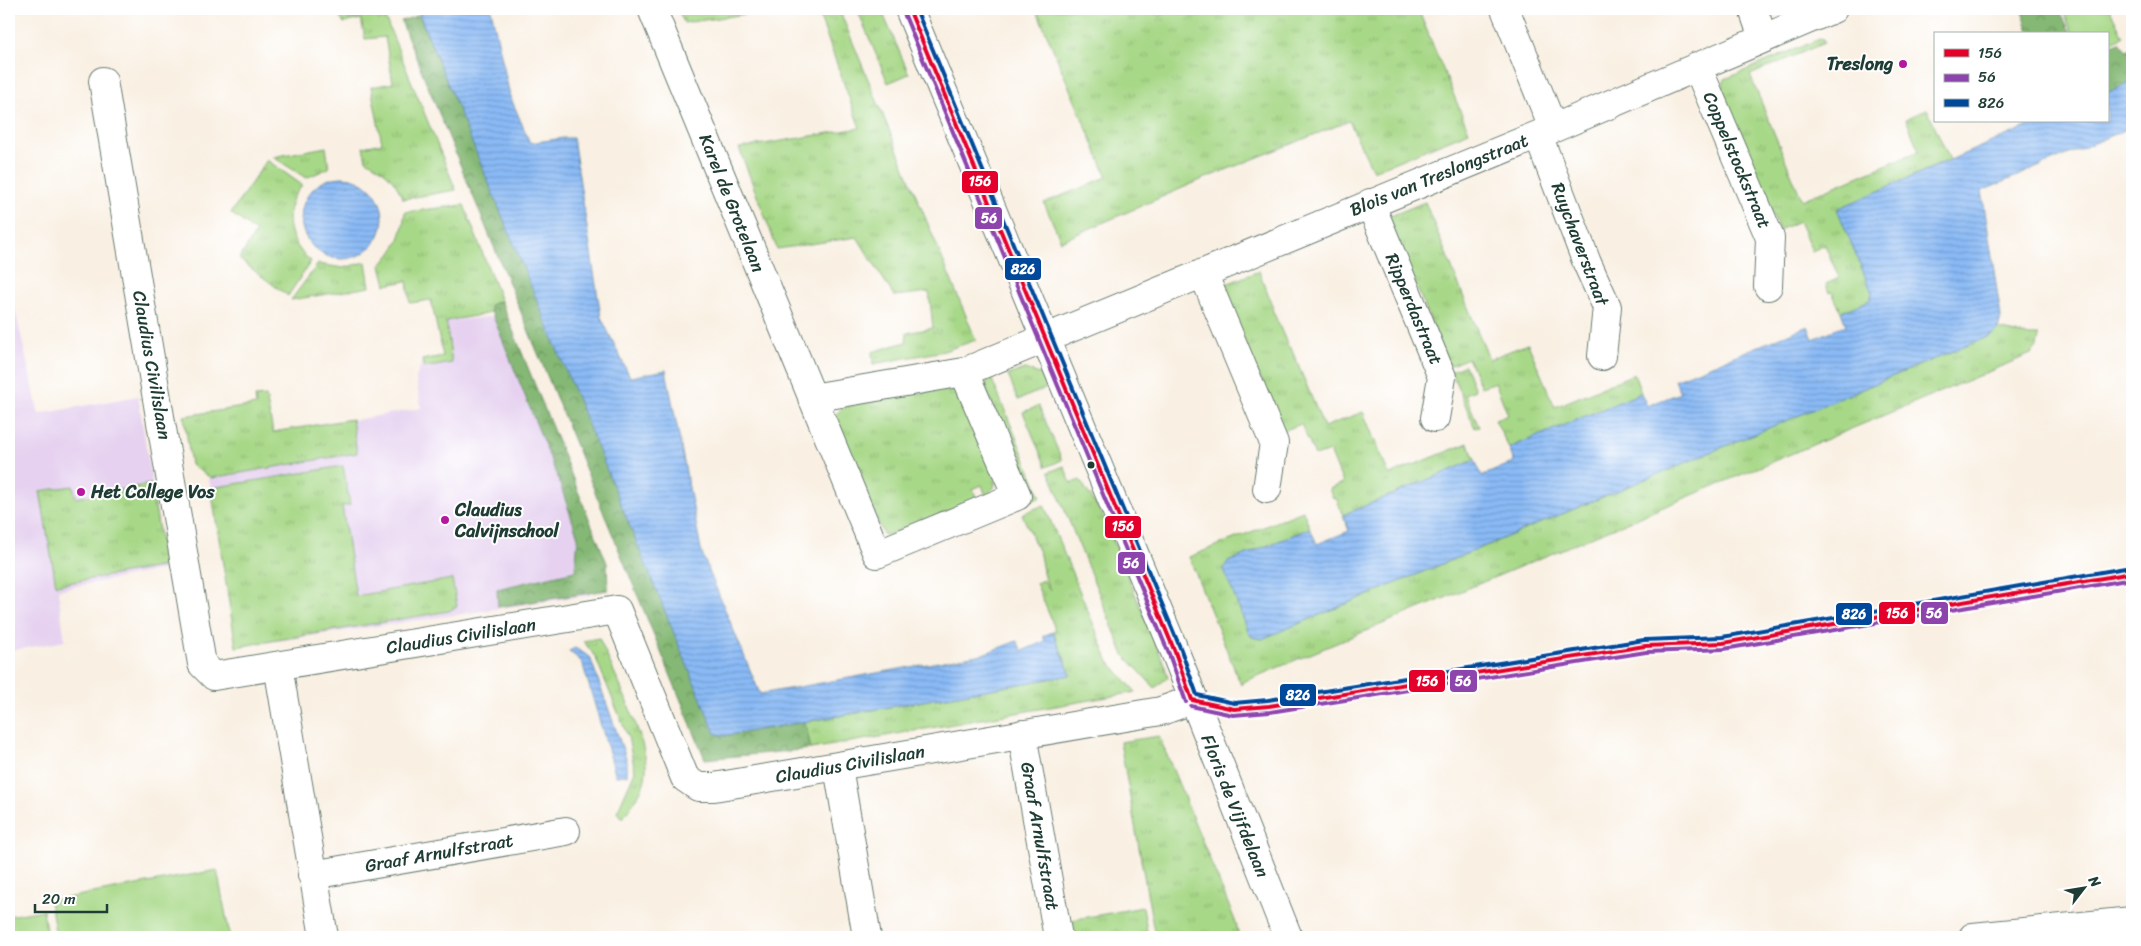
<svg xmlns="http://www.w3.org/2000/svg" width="2141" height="946" font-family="Sriracha,sans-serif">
	<defs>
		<pattern id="grass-tufts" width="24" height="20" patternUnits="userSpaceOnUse" patternTransform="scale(1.25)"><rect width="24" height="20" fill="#a7d887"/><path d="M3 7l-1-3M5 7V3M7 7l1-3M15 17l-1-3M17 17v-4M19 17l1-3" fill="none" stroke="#8fba75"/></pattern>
		<pattern id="forest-crowns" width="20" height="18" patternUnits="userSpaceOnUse" patternTransform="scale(1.25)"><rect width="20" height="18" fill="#85b874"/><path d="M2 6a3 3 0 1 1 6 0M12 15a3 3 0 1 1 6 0" fill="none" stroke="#6c9760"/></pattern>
		<pattern id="water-rules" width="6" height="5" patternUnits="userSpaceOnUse" patternTransform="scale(1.25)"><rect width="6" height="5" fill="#8abaf6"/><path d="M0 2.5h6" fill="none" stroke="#7098c8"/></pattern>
	</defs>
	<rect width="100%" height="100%" fill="#fff"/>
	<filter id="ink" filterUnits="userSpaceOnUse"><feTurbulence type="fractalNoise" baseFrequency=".02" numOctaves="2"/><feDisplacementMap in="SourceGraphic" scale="10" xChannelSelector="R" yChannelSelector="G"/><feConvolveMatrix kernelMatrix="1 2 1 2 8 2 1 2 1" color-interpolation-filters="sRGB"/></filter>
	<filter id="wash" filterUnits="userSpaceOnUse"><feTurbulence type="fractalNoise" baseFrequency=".0096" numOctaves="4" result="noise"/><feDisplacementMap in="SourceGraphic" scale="20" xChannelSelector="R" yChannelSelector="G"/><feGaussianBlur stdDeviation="1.12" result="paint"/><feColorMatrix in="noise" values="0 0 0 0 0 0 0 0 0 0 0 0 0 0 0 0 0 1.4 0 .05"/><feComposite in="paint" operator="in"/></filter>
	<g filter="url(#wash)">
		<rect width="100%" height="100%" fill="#f9f0e3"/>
		<path fill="#e6d2f0" d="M9 283 39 414 138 396 166 569 58 590 65 641 9 651Z
			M502 316 604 564 590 595 236 647 204 448 421 408 416 379 422 360 443 356 446 321Z"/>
		<path fill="url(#grass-tufts)" stroke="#638a5e" d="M333 9H360L370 17 384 15 456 190 403 199C394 178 386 171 366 160L363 147 382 143 371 87 393 83 385 37 365 39 361 19 344 23Z
			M678 9H780L684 23Z
			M817 9H839L976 340 944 351 873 364 872 352 906 342 907 333 933 328 929 292 894 296 857 237 777 249 739 148 860 128Z
			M857 9H881L909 74 888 83Z
			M1043 9H1154L1158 16 1174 9H1418L1469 132 1373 171 1349 121 1203 179 1061 241 1044 203 1107 177 1037 11Z
			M1822 38 1824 43 1750 75 1802 200 1919 151 1906 119 1927 109 1950 160 1912 176 1870 300 1841 312 1832 292 1829 293 1826 284 1839 278 1825 245 1812 251 1799 221 1779 230 1722 88 1725 79Z
			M326 147 329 168 306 178 273 157Z
			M267 160 302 185C299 190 293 196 292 201 284 224 293 247 311 261L288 296 239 259 256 232 231 213Z
			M1425 202 1489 359 1528 344 1555 407 1634 374 1641 393 1509 448 1495 420 1508 415 1495 382 1481 387 1468 358 1449 366 1388 217Z
			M464 205 501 301 490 305 491 311 486 314 446 321 452 363 424 368 422 360 443 356 431 300 410 303 407 281 386 285 381 265C398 246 402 237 405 212Z
			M366 262 370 287 291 300 318 264 343 268Z
			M1259 271 1273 308 1272 309 1289 348H1291L1324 427 1363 412 1389 475 1468 443 1475 460 1343 515 1336 498H1333L1329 489 1343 483 1330 451 1315 456 1301 424 1282 431 1225 293 1224 285Z
			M1998 329 2030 336H2039L2037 347 2031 354 1243 682 1241 685 1189 557 1303 511 1310 528 1228 562 1224 569 1249 633 1252 637 1262 639 1979 340 1992 335Z
			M1465 365 1475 390 1465 394 1479 427 1475 428 1451 371Z
			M1025 369 1039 374 1043 372 1049 387 1018 400 1008 375Z
			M990 375 1041 497 1031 502 985 386Z
			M950 387 959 391 996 480 994 488 986 496 982 485 973 489 977 500 887 535 883 534 835 415 845 406Z
			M266 396 273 432 352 419 357 453 211 478 191 465 184 416 256 405 255 397Z
			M1039 406 1062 460 1046 467 1023 412Z
			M343 466 350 505 342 506 356 596 452 579 457 606 449 611 236 647 211 488Z
			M1064 466 1071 483 1080 480 1103 516 1164 664 1168 677 1155 688 1124 655 1049 472Z
			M151 484 165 566 56 585 40 491 73 486 76 498Z
			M1044 505 1109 662 1136 692 811 749 805 722 1071 675 1053 632 1056 631 1036 583 1043 580 1050 590 1044 577 1040 555 1022 514Z
			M599 638C612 669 649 742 646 772 645 790 632 805 622 819L617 812 635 771 628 737 595 656 583 641Z
			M1159 736 1236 923 1239 937H1155L1120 742Z
			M1143 907 1148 937H1068L1066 921Z"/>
		<path fill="url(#forest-crowns)" stroke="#527a54" d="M360 9H382L384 15 370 17Z
			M2021 9H2059L2071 34H2030Z
			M419 15 724 736 805 722 811 749 705 759 401 21Z
			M2120 42 2126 50 2132 47V82L2107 93V47Z
			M501 301 607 563 608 590 498 607 497 589 575 571 578 537 558 478 491 311 490 305Z"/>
		<path fill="#a7d887" stroke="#638a5e" d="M2062 9H2110L2123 37 2107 44V34H2073Z
			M217 870 230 937H56L50 901Z
			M43 910 47 937H9V916Z"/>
		<path fill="url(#water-rules)" stroke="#547c95" d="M417 9H491L510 96 530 143 563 138H573L601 317 630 377 666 370 702 554 760 694 983 654 1017 641 1022 651 1045 641 1043 636 1053 632 1071 675 724 736 715 733Z
			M2132 82V127L1982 191 2001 317 1998 329 1992 335 1262 639 1252 637 1249 633 1225 573 1224 569 1228 562 1310 528 1317 544 1349 531 1343 515 1475 460 1482 476 1514 462 1509 448 1641 393 1647 406 1680 393 1675 380 1808 326 1813 339 1846 325 1841 312 1870 300 1872 293 1837 209 2040 121H2107V93Z
			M301 218a41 41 0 1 1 82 0a41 41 0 1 1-82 0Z
			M575 648 590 657 627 761V775L616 776 582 662 569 651Z"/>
	</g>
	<g filter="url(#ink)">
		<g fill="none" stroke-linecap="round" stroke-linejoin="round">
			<g stroke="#6b7c71" stroke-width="30">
				<path id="street" d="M652 9 877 554 1017 496 964 372
					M1505 9 1553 128
					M1753 9 1763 38
					M1697 66 1770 238 1768 286
					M103 81 202 664 214 676 617 610 685 778 698 787H714L1161 711 1192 700
					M1538 135 1587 263 1607 307 1602 356
					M1370 203 1442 377 1435 418
					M1203 273 1274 443 1267 489
					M812 398 964 372 1538 135 1833 9
					M278 666 324 937
					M1022 734 1058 937
					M838 767 867 937
					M312 875 566 831"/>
			</g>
			<g stroke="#6b7c71" stroke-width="30">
				<path id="secondary" d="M909 9 1175 652 1288 937
					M1973 937 2132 921"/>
			</g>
			<use href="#street" stroke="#fff" stroke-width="28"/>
			<use href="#secondary" stroke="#fff" stroke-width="28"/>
			<g stroke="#fff" stroke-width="8">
				<path id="bus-1" d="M909 9 1175 652 1192 700
					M1192 700 1234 709 1269 706 1645 646 1723 643 2132 573"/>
			</g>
			<g stroke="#fff" stroke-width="8">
				<path id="bus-2" d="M903 11 1169 654 1186 702
					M1191 706 1233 715 1270 712 1646 652 1724 649 2132 579"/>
			</g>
			<g stroke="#fff" stroke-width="8">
				<path id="bus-3" d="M916 9 1181 650 1197 695 1234 703 1268 700 1644 640 1722 637 2131 567"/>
			</g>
			<use href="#bus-1" stroke="#e4002b" stroke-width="4"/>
			<use href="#bus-2" stroke="#8e44ad" stroke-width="4"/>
			<use href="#bus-3" stroke="#004899" stroke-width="4"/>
		</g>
	</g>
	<g fill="#b5179e" stroke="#fff" stroke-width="2">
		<circle cx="1903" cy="64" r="5"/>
		<circle cx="81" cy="492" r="5"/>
		<circle cx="445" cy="520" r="5"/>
	</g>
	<circle fill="#1f3d34" stroke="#fff" stroke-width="2" cx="1091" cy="465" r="4.5"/>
	<g text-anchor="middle" stroke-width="4" stroke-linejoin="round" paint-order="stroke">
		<g font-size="18" font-weight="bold" fill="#1f3d34" stroke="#fff" text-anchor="start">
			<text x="1893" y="70" text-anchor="end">Treslong</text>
			<text x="91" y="498">Het College Vos</text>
			<text x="455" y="516">Claudius<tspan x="455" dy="21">Calvijnschool</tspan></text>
		</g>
		<g font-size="18" fill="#1f3d34" stroke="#fff">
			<text transform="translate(1737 160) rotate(67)" y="6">Coppelstockstraat</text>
			<text transform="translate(1439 175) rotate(-22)" y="6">Blois van Treslongstraat</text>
			<text transform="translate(732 203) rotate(68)" y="6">Karel de Grotelaan</text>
			<text transform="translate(1580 244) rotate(69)" y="6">Ruychaverstraat</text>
			<text transform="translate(1414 309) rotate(67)" y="6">Ripperdastraat</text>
			<text transform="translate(152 365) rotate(80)" y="6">Claudius Civilislaan</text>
			<text transform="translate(461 636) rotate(-9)" y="6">Claudius Civilislaan</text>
			<text transform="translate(850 764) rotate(-10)" y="6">Claudius Civilislaan</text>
			<text transform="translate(1235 806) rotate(68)" y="6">Floris de Vijfdelaan</text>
			<text transform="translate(1040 836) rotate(80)" y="6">Graaf Arnulfstraat</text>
			<text transform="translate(439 853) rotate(-10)" y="6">Graaf Arnulfstraat</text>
		</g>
	</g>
	<g stroke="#fff" stroke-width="2">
		<rect x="961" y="170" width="38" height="24" rx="5" fill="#e4002b"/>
		<rect x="974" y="206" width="29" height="24" rx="5" fill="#8e44ad"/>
		<rect x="1004" y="257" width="38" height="24" rx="5" fill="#004899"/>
		<rect x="1104" y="515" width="38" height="24" rx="5" fill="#e4002b"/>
		<rect x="1117" y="551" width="29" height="24" rx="5" fill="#8e44ad"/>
		<rect x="1920" y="601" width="29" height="24" rx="5" fill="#8e44ad"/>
		<rect x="1878" y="601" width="38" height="24" rx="5" fill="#e4002b"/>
		<rect x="1835" y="602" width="38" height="24" rx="5" fill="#004899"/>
		<rect x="1408" y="669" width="38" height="24" rx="5" fill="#e4002b"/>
		<rect x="1449" y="669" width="29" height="24" rx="5" fill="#8e44ad"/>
		<rect x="1279" y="683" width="38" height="24" rx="5" fill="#004899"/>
	</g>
	<g font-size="14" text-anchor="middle" font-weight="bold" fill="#fff">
		<text x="980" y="186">156</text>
		<text x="989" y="223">56</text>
		<text x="1023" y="274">826</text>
		<text x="1123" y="531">156</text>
		<text x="1131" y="568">56</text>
		<text x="1934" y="618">56</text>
		<text x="1897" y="618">156</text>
		<text x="1854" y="619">826</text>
		<text x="1427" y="686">156</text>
		<text x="1463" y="686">56</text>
		<text x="1298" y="700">826</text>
	</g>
	<rect width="2141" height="946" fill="none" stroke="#fff" stroke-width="30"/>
	<rect x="1934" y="32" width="175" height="90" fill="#ffffff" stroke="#a5b1ae"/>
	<rect x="1944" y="49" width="25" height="8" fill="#e4002b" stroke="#a5b1ae"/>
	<text x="1978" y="58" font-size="15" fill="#1f3d34">156</text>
	<rect x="1944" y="74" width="25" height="8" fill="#8e44ad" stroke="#a5b1ae"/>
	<text x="1978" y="82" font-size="15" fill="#1f3d34">56</text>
	<rect x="1944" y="99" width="25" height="8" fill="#004899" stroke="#a5b1ae"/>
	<text x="1978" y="108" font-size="15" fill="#1f3d34">826</text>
	<g transform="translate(2084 888) rotate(59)" stroke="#ffffff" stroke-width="4" paint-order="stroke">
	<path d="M0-4L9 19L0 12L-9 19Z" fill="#1f3d34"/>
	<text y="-8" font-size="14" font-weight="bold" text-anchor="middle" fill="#1f3d34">N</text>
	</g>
	<path d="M35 904v8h72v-8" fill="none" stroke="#1f3d34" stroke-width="2.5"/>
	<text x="42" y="904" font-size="15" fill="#1f3d34" stroke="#ffffff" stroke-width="4" paint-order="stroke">20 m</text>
</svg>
